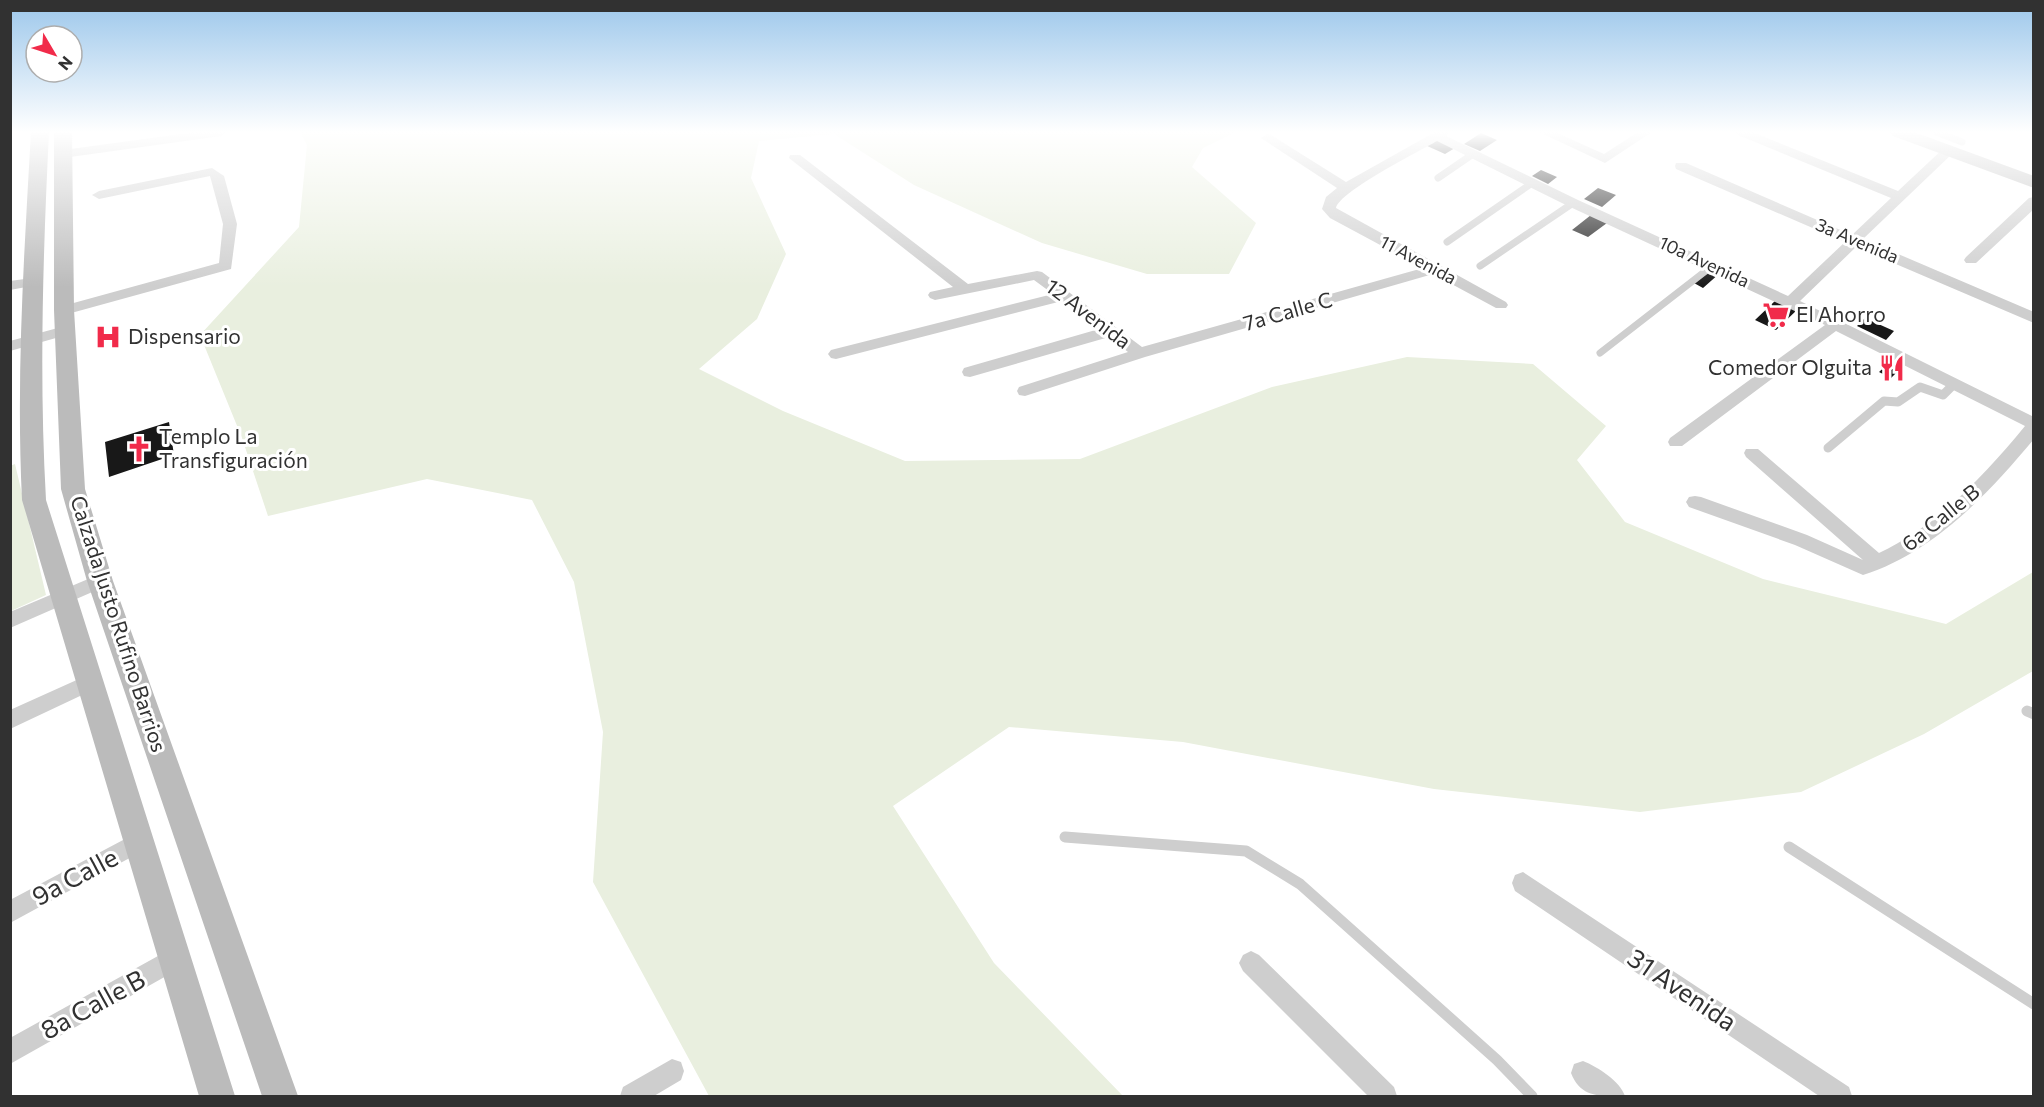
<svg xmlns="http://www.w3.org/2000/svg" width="2044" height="1107" font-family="Commissioner,sans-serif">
	<rect width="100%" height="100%" fill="#fff"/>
	<path fill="#e9efdf" d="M300 132H1236L1203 148 1192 167 1256 223 1229 274H1147L1042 243 914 185 834 134 759 141 751 178 786 254 757 319 699 369 783 411 905 461 1080 459 1272 387 1407 357 1533 364 1606 426 1577 460 1625 522 1763 579 1946 624 2033 572V671L1924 734 1801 792 1640 812 1434 789 1183 742 1009 727 893 806 994 963 1123 1096H709L593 882 603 732 574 582 532 500 427 479 268 516 242 438 200 335 299 227 307 145Z
		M15 464 46 595 11 611 10 466Z"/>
	<path fill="#181818" d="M1481 133 1497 140 1480 151 1464 144Z
		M1435 139 1455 148 1445 154 1425 145Z
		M1541 170 1557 177 1548 184 1532 176Z
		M1598 188 1616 195 1602 207 1584 199Z
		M1591 215 1607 223 1588 237 1572 230Z
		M1711 268 1720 273 1703 288 1694 283Z
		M1776 300 1797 310 1776 330 1755 320Z
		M1865 318 1894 331 1886 340 1857 326Z
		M1893 359 1905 364 1891 378 1879 372Z
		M169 422 174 455 109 477 105 442Z"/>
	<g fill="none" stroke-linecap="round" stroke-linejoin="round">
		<path stroke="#cecece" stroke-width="7" d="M1936 132 1962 142
			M1438 178 1473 154
			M1447 242 1532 183
			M1480 266 1573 203
			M1600 353 1712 266"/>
		<path stroke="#cecece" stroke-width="9" d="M1828 448 1884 401 1898 402 1920 387 1943 395 1953 385"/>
		<path stroke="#cecece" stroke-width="11" d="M2027 711 2034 714
			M1065 837 1246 851 1300 884 1497 1060 1532 1096
			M1789 847 2034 1004"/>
		<path fill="#cecece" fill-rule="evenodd" d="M196 132H227L221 136 63 158 57 154 63 150Z
			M1435 132H1450L1446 136 1578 200 1788 296 1845 242 1676 169 1675 166 1676 163H1686L1852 235 1891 198 1738 135 1736 132H1752L1898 191 1945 147H1953L1955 150 1953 153 1863 239 2034 312V323L1856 247 1800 301 2034 417V439C1988 494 1933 553 1863 575L1795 545 1689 507 1686 502 1689 497 1695 496 1701 497 1807 535 1863 560 1746 457 1744 453 1746 449H1758L1879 553C1938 525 1984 476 2025 426L1836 331 1682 446H1670L1668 442 1670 438 1825 325 1568 206 1437 141C1418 152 1340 191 1336 208L1506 302 1508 305 1506 308H1496L1433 274 1145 357 1025 396 1019 395 1017 391 1019 387 1128 352 1109 337 970 377 964 376 962 372 964 368 1099 329 1062 301 836 359 831 358 828 354 831 350 1053 294 1034 280 935 300 930 298 928 295 930 292 953 287 789 158 790 155H800L968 284 1037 271 1042 272 1142 347 1423 268 1330 218 1322 209 1326 197 1337 188 1261 138 1267 134 1271 135 1346 182Z
			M1539 132H1555L1604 154 1638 132H1652L1605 163Z
			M212 168 224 176 237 224 231 269 64 315 59 313 57 310 59 307 219 263 223 224 210 176 99 199 92 195 99 191Z
			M2034 197V209L1976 263H1966L1964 260 1966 257 2029 198Z
			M32 278 37 279 39 282 37 285 10 290V281Z
			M65 326 70 328 73 331 70 334 10 351V341Z
			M100 574 106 576 109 581 106 586 10 628V612Z
			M90 674 97 676 100 682 97 688 10 729V710Z
			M140 831 148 834 151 841 148 848 10 923V900Z
			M1523 872 1849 1087 1852 1096H1819L1515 891 1512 883 1515 875Z
			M176 946 184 950 188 958 184 966 10 1064V1038Z
			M1251 951 1259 955 1394 1087 1397 1096H1368L1243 971 1239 963 1243 955Z
			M672 1059 681 1062 684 1071 681 1080 654 1096H620L623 1087Z
			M1583 1061C1598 1067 1620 1081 1625 1096 1602 1096 1581 1099 1571 1073L1574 1064Z"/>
		<path fill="#bbb" fill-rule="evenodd" d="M31 132H49C43 255 39 377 46 500L235 1096H199L22 500C16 377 24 255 31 132Z
			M54 132H72L74 310 85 489 113 581 298 1096H262L87 581 61 489 54 310Z
			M1890 132H1914L2034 176V188L1893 136Z"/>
	</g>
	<linearGradient id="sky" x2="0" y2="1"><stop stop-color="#9cc7eb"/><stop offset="0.46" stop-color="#fff"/><stop offset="1" stop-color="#fff" stop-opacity="0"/></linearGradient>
	<rect width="2044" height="287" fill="url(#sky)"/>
	<defs>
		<g id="supermarket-bare" transform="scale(2.07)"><path d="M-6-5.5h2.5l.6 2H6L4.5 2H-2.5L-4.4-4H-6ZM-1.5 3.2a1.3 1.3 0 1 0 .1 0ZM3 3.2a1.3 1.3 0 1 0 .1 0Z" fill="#f12b4a" stroke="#fff" stroke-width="2.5" paint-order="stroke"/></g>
		<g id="hospital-bare" transform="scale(2.07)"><path d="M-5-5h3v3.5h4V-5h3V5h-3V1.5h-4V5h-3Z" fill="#f12b4a" stroke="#fff" stroke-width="2.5" paint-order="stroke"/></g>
		<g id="restaurant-bare" transform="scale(2.07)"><path d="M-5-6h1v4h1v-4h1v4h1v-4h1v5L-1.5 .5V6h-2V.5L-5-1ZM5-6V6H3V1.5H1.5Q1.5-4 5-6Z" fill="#f12b4a" stroke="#fff" stroke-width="2.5" paint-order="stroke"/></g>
		<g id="church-bare" transform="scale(2.07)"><path d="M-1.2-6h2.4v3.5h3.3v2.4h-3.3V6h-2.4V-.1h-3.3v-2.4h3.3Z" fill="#f12b4a" stroke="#fff" stroke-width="2.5" paint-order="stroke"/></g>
	</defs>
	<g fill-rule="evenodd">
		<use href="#supermarket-bare" x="1776" y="315"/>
		<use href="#hospital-bare" x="108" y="337"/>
		<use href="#restaurant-bare" x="1892" y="368"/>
		<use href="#church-bare" x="139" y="449"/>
	</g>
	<g text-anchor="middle" stroke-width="6" stroke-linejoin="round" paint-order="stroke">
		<g font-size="18" fill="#313131" stroke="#fff">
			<text transform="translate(1857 241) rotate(23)" y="6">3a Avenida</text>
			<text transform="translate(1418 260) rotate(28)" y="6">11 Avenida</text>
			<text transform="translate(1704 262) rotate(25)" y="6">10a Avenida</text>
		</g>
		<g font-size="21" fill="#313131" stroke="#fff">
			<text transform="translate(1288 312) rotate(-16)" y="7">7a Calle C</text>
			<text transform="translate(1088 314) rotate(37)" y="7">12 Avenida</text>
			<text transform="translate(1941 518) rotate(-39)" y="7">6a Calle B</text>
			<text transform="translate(118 624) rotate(72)" y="7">Calzada Justo Rufino Barrios</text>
		</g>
		<g font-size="21" fill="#313131" stroke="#fff" text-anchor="start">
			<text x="1796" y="322">El Ahorro</text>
			<text x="128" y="344">Dispensario</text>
			<text x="1872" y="375" text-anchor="end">Comedor Olguita</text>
			<text x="159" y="444">Templo La<tspan x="159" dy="24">Transfiguración</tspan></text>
		</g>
		<g font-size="26" fill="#313131" stroke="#fff">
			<text transform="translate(75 877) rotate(-28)" y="9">9a Calle</text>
			<text transform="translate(1682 990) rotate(34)" y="9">31 Avenida</text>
			<text transform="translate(93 1005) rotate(-29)" y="9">8a Calle B</text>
		</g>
	</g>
	<rect width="2044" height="1107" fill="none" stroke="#313131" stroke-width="24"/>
	<g transform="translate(54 54) rotate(129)"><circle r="28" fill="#ffffff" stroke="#adadad" stroke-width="1.5"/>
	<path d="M0-4.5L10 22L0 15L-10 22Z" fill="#f12b4a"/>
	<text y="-9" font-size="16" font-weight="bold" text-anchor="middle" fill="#313131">N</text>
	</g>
</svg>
